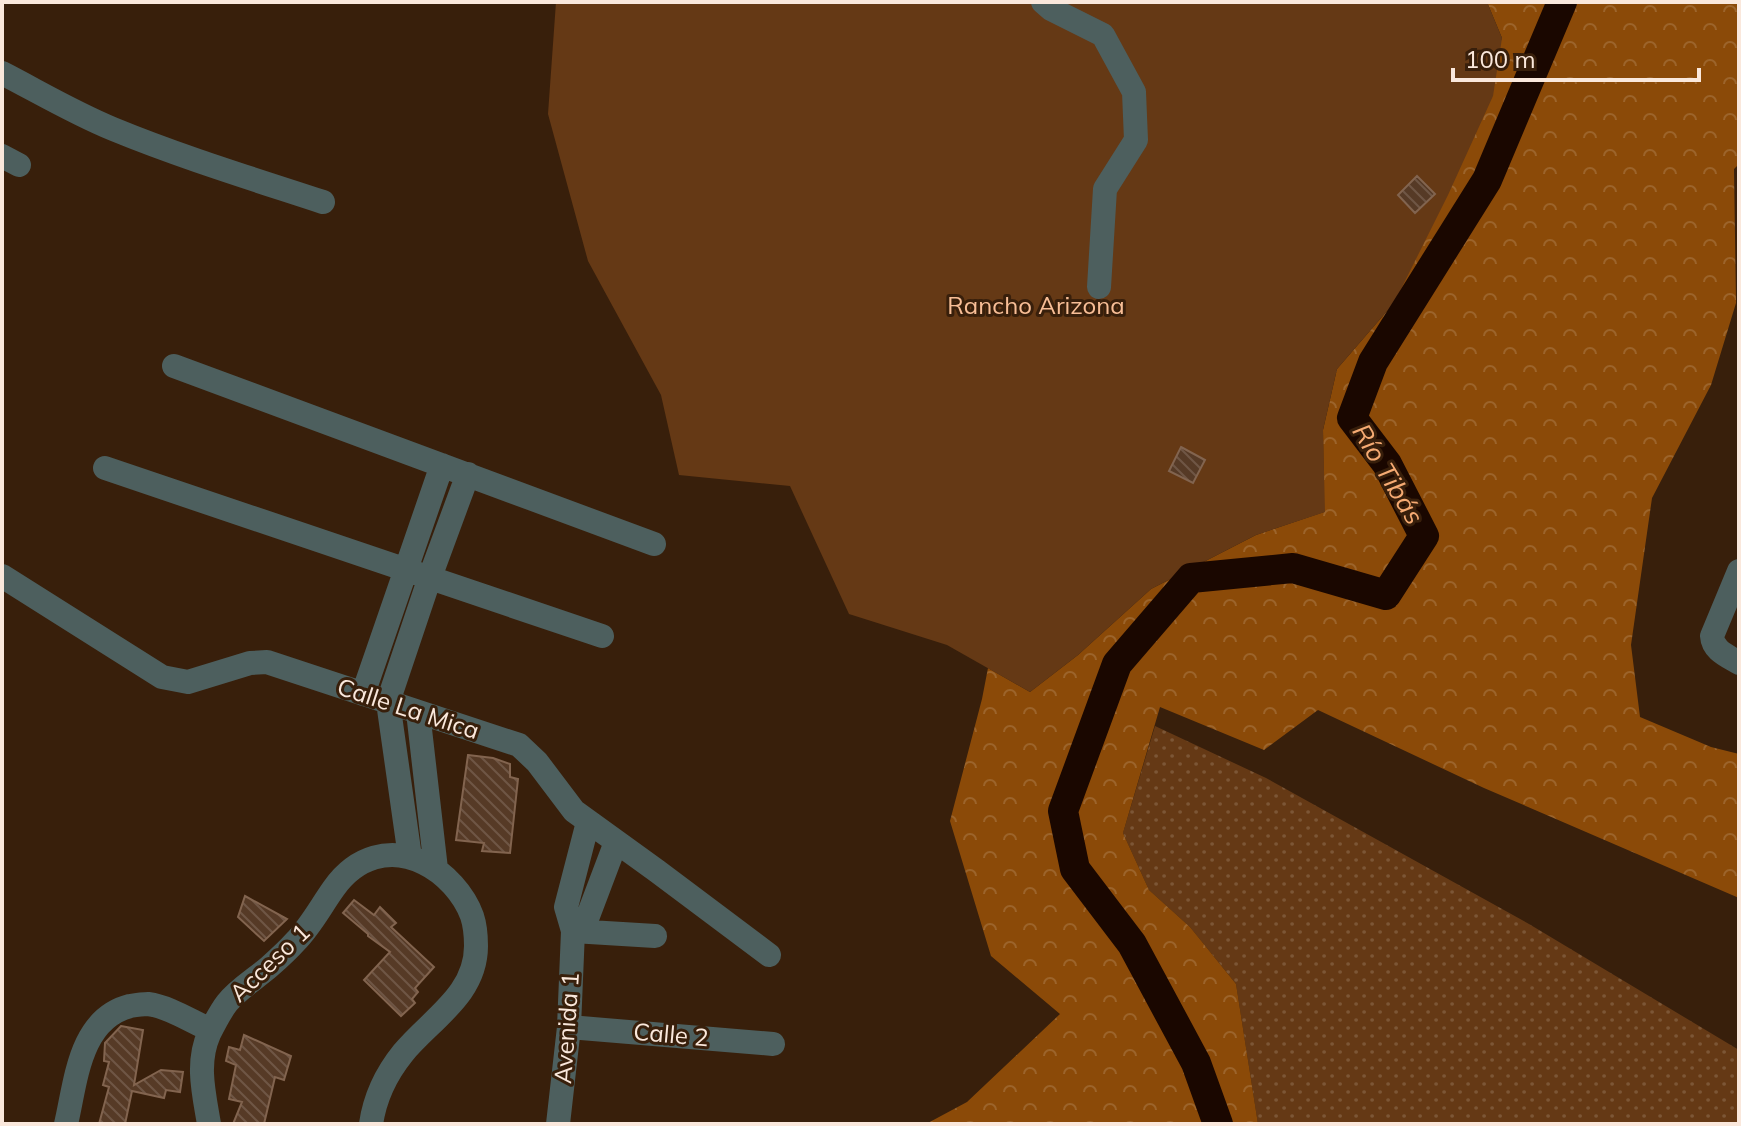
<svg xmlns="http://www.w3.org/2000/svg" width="1741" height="1126" font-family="Mulish,sans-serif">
	<defs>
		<pattern id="grass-dots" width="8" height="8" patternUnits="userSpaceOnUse" patternTransform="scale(2)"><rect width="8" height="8" fill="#653915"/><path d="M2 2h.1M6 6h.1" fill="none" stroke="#7c5636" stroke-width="1.8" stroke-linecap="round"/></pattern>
		<pattern id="forest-crowns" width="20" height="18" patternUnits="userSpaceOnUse" patternTransform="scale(2)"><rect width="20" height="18" fill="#8b4a08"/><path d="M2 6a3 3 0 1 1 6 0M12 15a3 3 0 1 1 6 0" fill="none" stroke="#9c642b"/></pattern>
		<pattern id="building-back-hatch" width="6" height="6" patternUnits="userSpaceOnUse" patternTransform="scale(2)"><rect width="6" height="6" fill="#563a26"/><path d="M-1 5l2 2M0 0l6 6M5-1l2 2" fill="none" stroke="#6f5645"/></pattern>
	</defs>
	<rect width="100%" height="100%" fill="#381f0b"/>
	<path fill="url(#grass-dots)" d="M1155 726 1266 778 1529 924 1739 1050V1124H1258L1236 984 1190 927 1149 890 1123 833Z"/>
	<path fill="url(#forest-crowns)" d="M1487 2H1739V164L1734 169 1736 303 1711 385 1652 498 1631 645 1640 717 1711 747 1739 754V898L1484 788 1318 710 1264 750 1160 707 1123 833 1149 890 1190 927 1236 984 1258 1124H926L967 1102 1060 1014 991 956 950 821 982 699 988 668 1030 692 1078 655 1151 589 1256 535 1324 512 1323 430 1337 369 1394 303 1502 38Z"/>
	<path fill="#653915" d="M556 2H1487L1502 38 1493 96 1448 195 1394 303 1337 369 1323 430 1325 512 1256 535 1151 589 1078 655 1030 692 947 645 849 614 790 486 679 475 661 395 588 261 548 114Z"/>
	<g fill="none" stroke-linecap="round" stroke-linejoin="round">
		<path stroke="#1a0700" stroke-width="30" d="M1218 1124 1196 1063 1132 944 1075 869 1063 811 1117 664 1191 578 1293 568 1386 595 1424 536 1387 464 1352 418 1373 362 1487 180 1562 2"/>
	</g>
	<path fill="url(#building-back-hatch)" stroke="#82644f" stroke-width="2" d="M1417 176 1435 194 1415 213 1398 195Z
		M1181 447 1205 460 1193 483 1169 471Z
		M468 755 493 758 510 764V777L518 779 510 853 482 851 484 843 456 840Z
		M245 896 287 919 264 941 238 917Z
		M354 900 374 915 380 907 396 923 391 927 434 967 415 988 418 992 412 999 415 1003 401 1016 364 980 390 952 368 936V934L343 913Z
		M121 1026 143 1030 134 1085 161 1070 183 1072 180 1092 166 1090 164 1098 132 1091 125 1124H99L109 1087 103 1085 109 1062 104 1061 105 1043Z
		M244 1035 291 1056 284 1080 275 1077 264 1124H233L242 1102 229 1099 236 1065 226 1061 229 1047 240 1050Z"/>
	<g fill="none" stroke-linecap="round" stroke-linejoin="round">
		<path stroke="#4d5f5e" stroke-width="24" d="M1043 2 1051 9 1103 35 1134 92 1136 140 1105 189 1099 287
			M2 73C39 92 74 113 113 129 181 157 253 179 323 202
			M2 156 19 165
			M174 366 654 544
			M105 468 602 636
			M1739 571 1712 636C1713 651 1728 656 1739 663
			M2 576 162 677 188 682 250 663 267 662 519 745 537 762 574 811 657 871 769 955
			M363 694 442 465
			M418 712 436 869
			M410 857 388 702 430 577 468 474
			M573 931 588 916 616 842
			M573 931 655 936
			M569 1027 773 1044
			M66 1124C76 1082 79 1019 130 1006 136 1005 143 1004 148 1004 170 1007 192 1022 211 1030
			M209 1124C204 1094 196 1063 209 1034 214 1024 220 1012 227 1003 238 989 255 979 269 967 278 959 287 951 295 942 311 926 321 906 334 888 356 857 390 846 424 863 445 873 464 894 472 916 475 925 476 936 476 946 476 995 431 1019 403 1053 386 1074 375 1097 371 1124
			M558 1124 569 1027 573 931 566 907 588 822"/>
	</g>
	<g text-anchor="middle" stroke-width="6" stroke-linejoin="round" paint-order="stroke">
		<g font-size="24" fill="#f8be96" stroke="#381f0b">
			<text x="1036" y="314">Rancho Arizona</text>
		</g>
		<g font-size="24" fill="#fae8dc" stroke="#381f0b">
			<text transform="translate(408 709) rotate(18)" y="8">Calle La Mica</text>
			<text transform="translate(270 963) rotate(-44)" y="8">Acceso 1</text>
			<text transform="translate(567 1028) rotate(-86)" y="8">Avenida 1</text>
			<text transform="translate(671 1035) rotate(5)" y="8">Calle 2</text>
		</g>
		<g font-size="26" font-style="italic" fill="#f6ab73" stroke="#381f0b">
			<text transform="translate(1388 474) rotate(59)" y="9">Río Tibás</text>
		</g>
	</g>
	<rect width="1741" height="1126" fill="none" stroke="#fae8dc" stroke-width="8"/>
	<path d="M1453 68v12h246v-12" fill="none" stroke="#fae8dc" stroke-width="4"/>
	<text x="1465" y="68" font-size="24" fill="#fae8dc" stroke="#381f0b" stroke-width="6" paint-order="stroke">100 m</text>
</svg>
